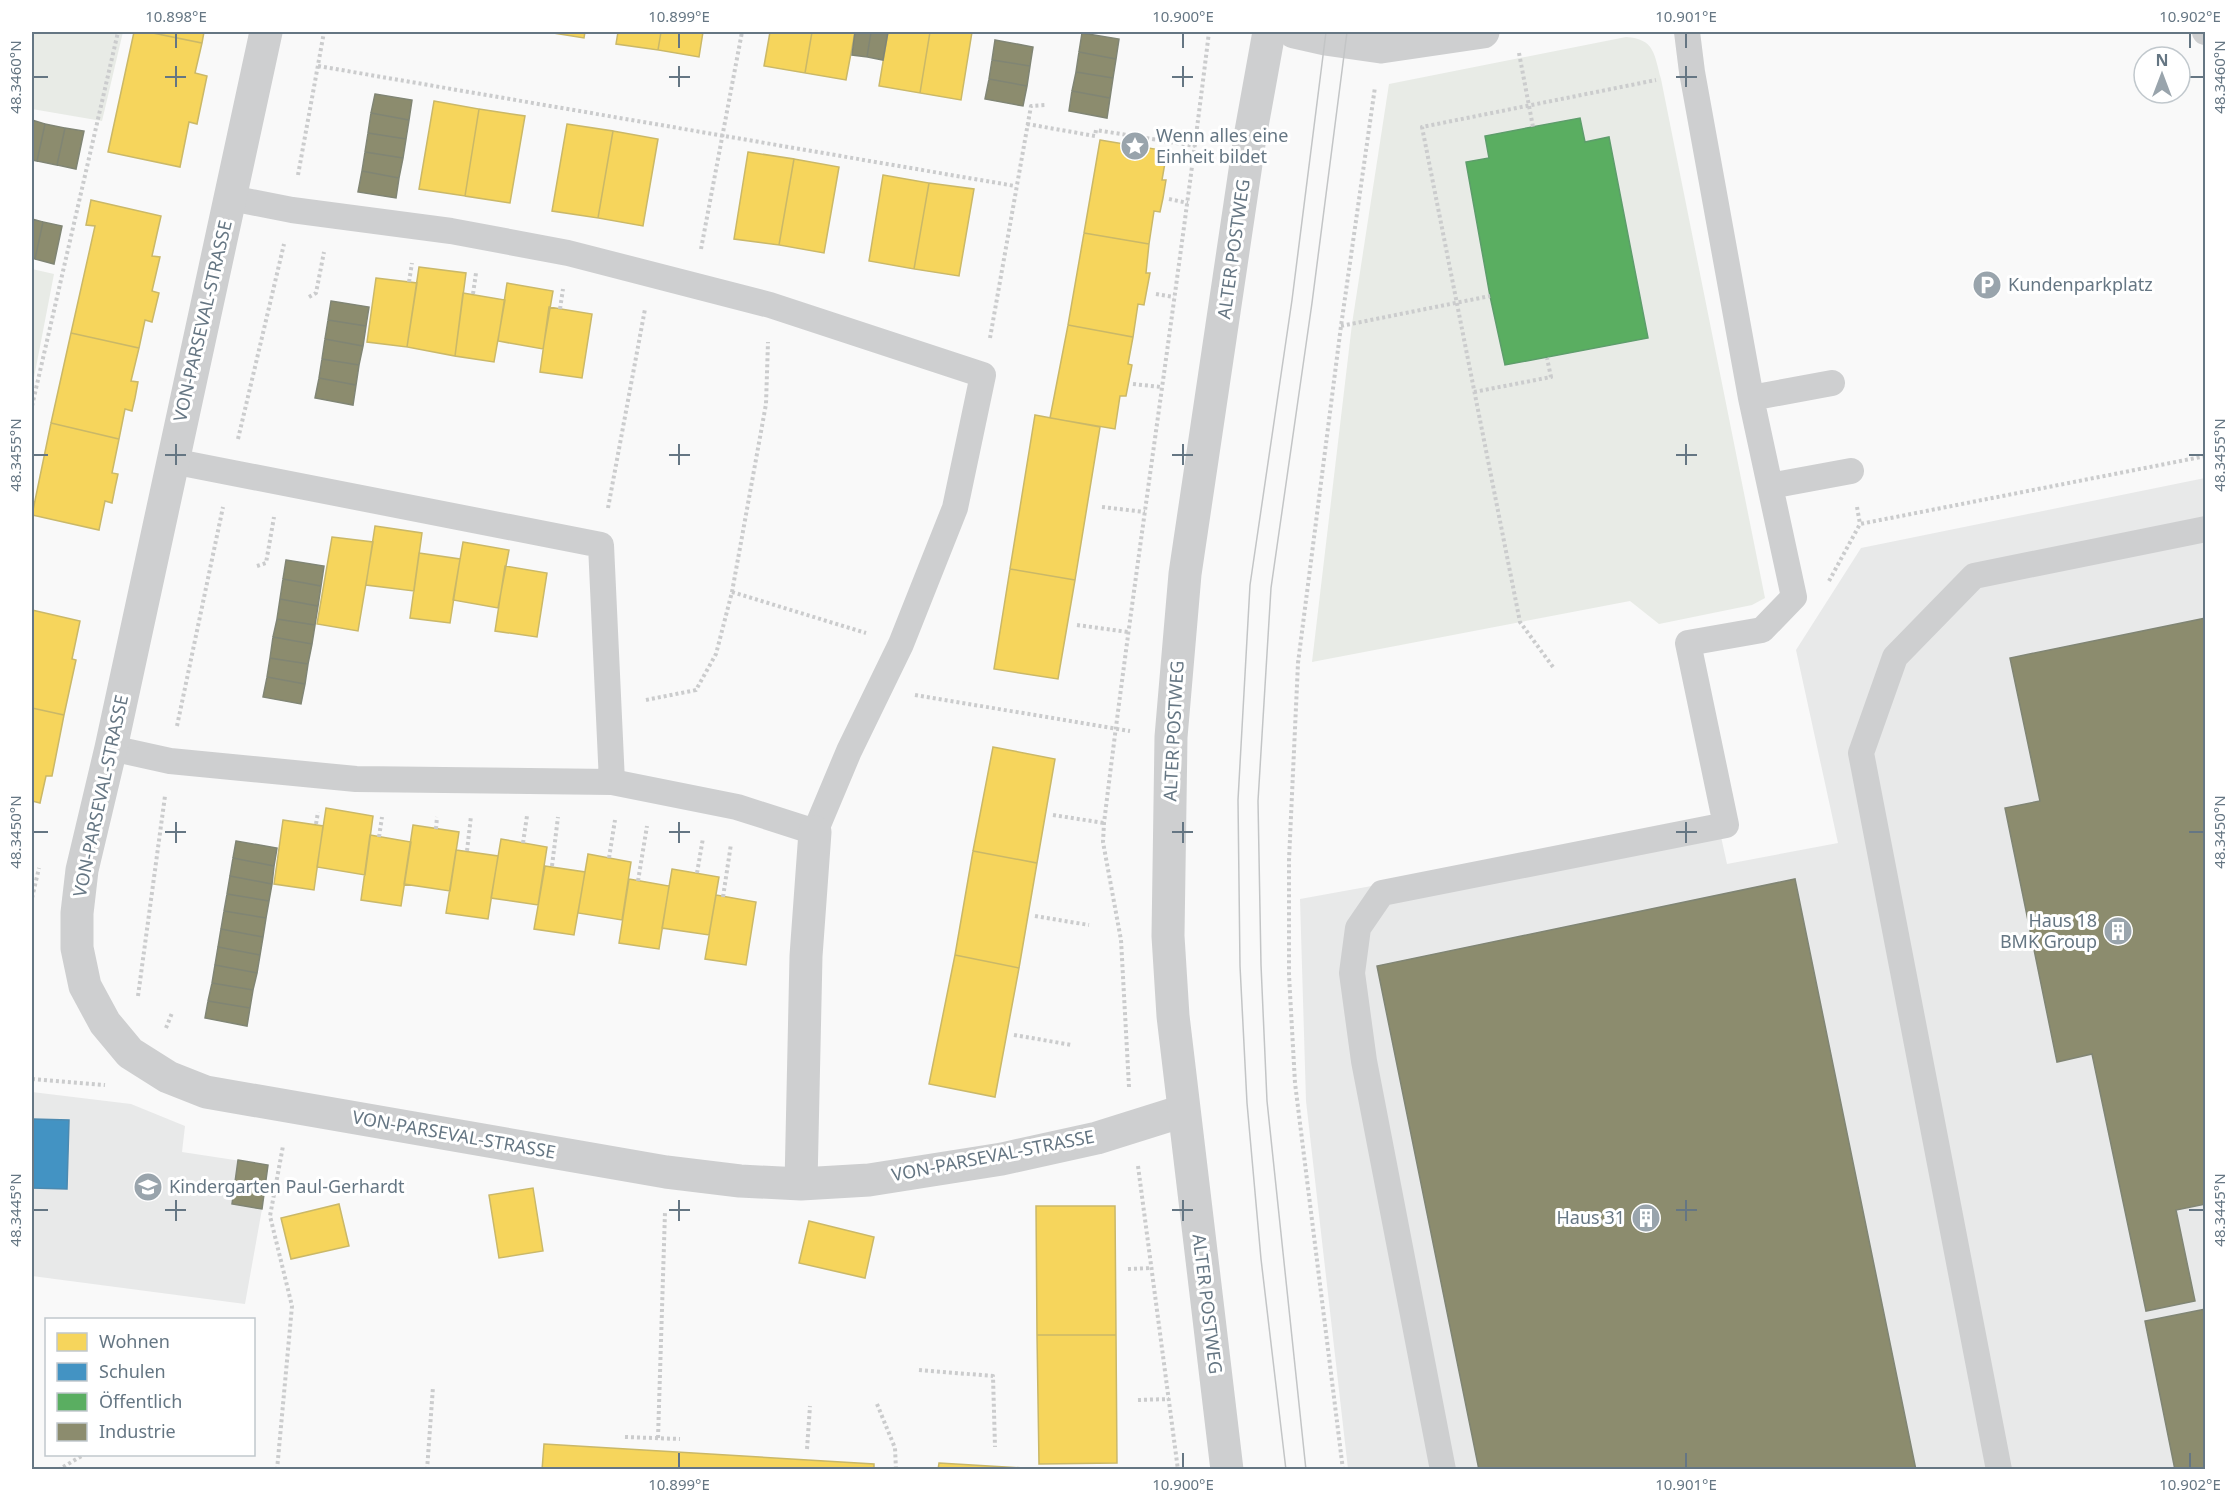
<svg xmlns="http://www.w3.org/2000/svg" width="2237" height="1501" font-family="'Noto Sans',sans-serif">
	<rect width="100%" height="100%" fill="#f9f9f9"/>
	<path fill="#e8e9e9" d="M2205 478V1469H1348L1306 1101 1300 899 1718 823 1727 864 1838 843 1796 650 1861 548Z
		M32 1092 131 1104 185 1126 182 1152 268 1165 262 1209 245 1304 32 1276Z"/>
	<path fill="#e8ebe6" d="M32 32H123L102 121 32 109Z
		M1626 37C1655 39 1654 54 1661 79L1765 598 1752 605 1659 624 1630 601 1312 662 1352 324 1389 84Z
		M32 269 54 274 32 388Z"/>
	<path fill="#f6d55c" stroke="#cab868" stroke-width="1.5" d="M134 32H148L202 43 195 73 207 76 197 124 189 122 180 167 108 152Z
		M148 32H204L202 43Z
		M547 32H585L584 38Z
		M618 32H661L658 50 616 44Z
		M661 32H703L699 57 658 50Z
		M770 32H812L805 73 764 66Z
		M812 32H855L846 80 805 73Z
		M888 32H930L920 93 879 86Z
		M930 32H972L961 100 920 93Z
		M434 101 479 109 465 196 419 189Z
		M479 109 525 116 510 203 465 196Z
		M567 124 613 131 598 218 552 211Z
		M613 131 658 139 643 226 598 218Z
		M1100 140 1167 151 1162 180H1166L1163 198 1160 212 1154 211 1149 244 1084 233Z
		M748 152 794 159 779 245 734 239Z
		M794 159 839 167 824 253 779 245Z
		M883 175 929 183 914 269 869 261Z
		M929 183 974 189 959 276 914 269Z
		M91 200 161 216 152 256 160 257 152 291 159 293 152 322 145 320 139 348 71 333 95 226 86 225Z
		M1084 233 1149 244 1146 273H1150L1144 305 1138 304 1133 337 1068 325Z
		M419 267 466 273 455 356 407 347Z
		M376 278 417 283 407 347 367 342Z
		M507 283 553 291 543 349 498 341Z
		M463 293 505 300 494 362 455 356Z
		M549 307 592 314 582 378 540 372Z
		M1068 325 1133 337 1128 364 1132 365 1126 396H1120L1115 429 1050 418Z
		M71 333 139 348 131 381 138 382 135 398 132 411 125 409 119 439 51 423Z
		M1035 415 1100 427 1075 580 1010 569Z
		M51 423 119 439 112 473 118 474 115 488 112 503 105 501 99 530 32 515Z
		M375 526 422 533 414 591 366 585Z
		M332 537 373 542 358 631 317 624Z
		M463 542 509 550 498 608 453 600Z
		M419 553 460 559 450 623 410 618Z
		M505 566 547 573 537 637 495 631Z
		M1010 569 1075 580 1058 679 994 669Z
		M32 610 80 621 72 659 76 660 64 715 32 708Z
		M32 708 64 715 52 776H46L40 803 32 801Z
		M993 747 1055 759 1037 863 973 851Z
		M326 808 373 816 365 875 317 867Z
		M283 820 323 826 314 890 274 884Z
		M413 825 459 832 450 891 404 884Z
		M370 835 411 842 401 906 361 900Z
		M501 839 547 847 538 905 491 898Z
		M456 850 498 856 488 919 446 913Z
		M973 851 1037 863 1019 968 955 955Z
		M588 854 631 862 622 920 578 913Z
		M545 866 585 872 574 935 534 929Z
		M672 869 719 877 709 935 662 928Z
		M629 879 669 886 659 949 619 943Z
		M716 895 756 902 746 965 705 959Z
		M955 955 1019 968 995 1097 929 1084Z
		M533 1188 543 1251 499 1258 489 1195Z
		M339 1204 349 1246 291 1259 281 1218Z
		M1036 1206H1115L1116 1335H1037Z
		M809 1221 874 1237 865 1278 799 1263Z
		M1037 1335H1116L1117 1463 1039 1464Z
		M544 1444 874 1464V1470H542Z
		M939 1463 1006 1467 1063 1470H938Z"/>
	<path fill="#4393c3" stroke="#4d8ab0" stroke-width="1.5" d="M32 1119 69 1120 67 1189 32 1188Z"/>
	<path fill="#5aae61" stroke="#5d9d6b" stroke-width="1.5" d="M1580 118 1585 142 1609 137 1648 338 1505 365 1490 296 1466 162 1489 158 1485 136Z"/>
	<path fill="#8c8c6e" stroke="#808574" stroke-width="1.5" d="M855 32H871L867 57 852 55Z
		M871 32H888L883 60 867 57Z
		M1082 33 1119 39 1116 59 1079 52Z
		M995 40 1033 47 1030 66 992 60Z
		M1079 52 1116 59 1113 78 1076 72Z
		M992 60 1030 66 1027 86 989 79Z
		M1076 72 1113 78 1110 98 1072 91Z
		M989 79 1027 86 1023 106 985 99Z
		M1072 91 1110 98 1107 118 1069 111Z
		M375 94 412 100 409 120 371 113Z
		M371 113 409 120 406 139 368 133Z
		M32 120 45 124 37 161 32 160Z
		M45 124 65 128 57 165 37 161Z
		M65 128 84 131 76 169 57 165Z
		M368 133 406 139 403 158 365 152Z
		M365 152 403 158 399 178 362 171Z
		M362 171 399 178 396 198 358 192Z
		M32 219 43 222 35 259 32 258Z
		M43 222 62 226 54 264 35 259Z
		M331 301 369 307 366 326 328 320Z
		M328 320 366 326 363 346 325 339Z
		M325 339 363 346 359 365 322 359Z
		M322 359 359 365 356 385 319 378Z
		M319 378 356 385 353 405 315 398Z
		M286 560 324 566 321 586 283 579Z
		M283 579 321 586 318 606 280 599Z
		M280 599 318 606 315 625 277 619Z
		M2206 618V1204L2176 1210 2195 1301 2146 1311 2092 1054 2057 1062 2005 808 2040 801 2010 658Z
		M277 619 315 625 312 644 273 637Z
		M273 637 312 644 308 664 270 658Z
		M270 658 308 664 305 684 267 677Z
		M267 677 305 684 301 704 263 697Z
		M236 841 277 848 274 866 233 858Z
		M233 858 274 866 272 884 230 876Z
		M230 876 272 884 269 901 227 894Z
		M1795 879 1916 1470H1479L1377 966Z
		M227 894 269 901 266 918 224 911Z
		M224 911 266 918 263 937 221 929Z
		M221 929 263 937 260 955 218 947Z
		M218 947 260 955 257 973 215 965Z
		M215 965 257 973 253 990 212 983Z
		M212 983 253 990 250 1008 208 1001Z
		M208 1001 250 1008 247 1026 205 1018Z
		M238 1160 268 1165 262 1209 232 1204Z
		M2206 1309V1470H2175L2145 1321Z"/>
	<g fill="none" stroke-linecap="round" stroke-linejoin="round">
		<path stroke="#cbcccd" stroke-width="4" stroke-dasharray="3 3" stroke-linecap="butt" d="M1519 53 1533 127
			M318 66 1015 186
			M1027 124 1095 136 1096 130 1195 146
			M298 175 324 32
			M1169 199 1188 203
			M701 249 742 32
			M409 282 412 263
			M473 294 476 273
			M1156 294 1174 297
			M309 297 316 293 324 252
			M560 309 563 289
			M1341 326 1490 296
			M990 338 1031 106 1046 105
			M1133 384 1161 387
			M1474 392 1551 377 1547 358
			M32 406 118 32
			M238 439 284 244
			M1102 507 1145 512
			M1857 507 1860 524
			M608 508 645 309
			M257 566 266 563 274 517
			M1829 581 1860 524 2206 456
			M732 592 866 633
			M1077 625 1128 632
			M1553 667 1520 622 1422 127 1656 80
			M915 695 1130 731
			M646 700 696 690 716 654 732 592 766 404 768 342
			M177 726 223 507
			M1053 815 1104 823
			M316 824 318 812
			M436 829 437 817
			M379 837 382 817
			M523 843 527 816
			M467 851 471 816
			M609 858 615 820
			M552 866 558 817
			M697 873 703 838
			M638 881 647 826
			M723 897 731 844
			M32 898 39 868
			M1035 916 1089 925
			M138 996 165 796
			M166 1028 172 1013
			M1014 1035 1072 1045
			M32 1079 105 1085
			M1129 1087 1121 940 1103 842 1104 823C1136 559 1177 296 1209 32
			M1138 1166 1178 1470
			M1128 1269 1152 1268
			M919 1370 993 1376 995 1447
			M1138 1400 1169 1399
			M877 1404 895 1448 896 1470
			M625 1437 680 1439
			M658 1438 665 1212
			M807 1449 810 1406
			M58 1470 85 1454
			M277 1470 292 1306 270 1216 283 1146
			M427 1470 433 1387
			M1343 1470 1295 1083 1289 975V860L1298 663 1341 326 1375 87"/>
		<path stroke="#cecfd0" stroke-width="26" d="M2205 32H2206
			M1751 398 1832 383
			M172 461 601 545 612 782
			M1770 486 1851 471
			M111 748 170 761 356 779 612 782 737 807 815 832 849 751 901 644 955 508 983 375 770 305 568 253 451 231 292 210 231 198
			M1443 1470 1364 1061 1352 973 1358 928 1382 893 1726 825 1688 643 1762 630 1794 597 1751 398 1692 72 1687 32
			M1999 1470 1861 753 1895 657 1974 576 2206 529"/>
		<path stroke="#cecfd0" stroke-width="33" d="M266 32 111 748 82 870 77 913V948L85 986 105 1023 130 1053 168 1077 206 1092 666 1172 740 1181 801 1184 869 1180 1002 1159 1097 1138 1183 1111
			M1294 32 1325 39 1381 47 1483 32
			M801 1184 806 956 815 832"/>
		<path stroke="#cecfd0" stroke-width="33" d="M1227 1470 1173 1016 1168 936 1171 737 1185 574 1250 137 1269 32"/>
		<path stroke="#c3c5c6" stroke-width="1.5" d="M1286 1470 1261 1259 1247 1103 1240 966 1238 800 1250 585 1292 300 1326 32
			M1306 1470 1267 1101 1261 965 1258 801 1271 588 1312 303 1347 32"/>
	</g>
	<path fill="none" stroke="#657683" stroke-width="2" d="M176 33V48M679 33V48M1183 33V48M1686 33V48M2190 33V48M176 66V87M679 66V87M1183 66V87M1686 66V87M33 77H48M165 77H186M669 77H690M1172 77H1193M1676 77H1697M2189 77H2204M176 444V465M679 444V465M1183 444V465M1686 444V465M33 455H48M165 455H186M669 455H690M1172 455H1193M1676 455H1697M2189 455H2204M176 822V843M679 822V843M1183 822V843M1686 822V843M33 832H48M165 832H186M669 832H690M1172 832H1193M1676 832H1697M2189 832H2204M176 1200V1221M679 1200V1221M1183 1200V1221M1686 1200V1221M33 1210H48M165 1210H186M669 1210H690M1172 1210H1193M1676 1210H1697M2189 1210H2204M679 1453V1468M1183 1453V1468M1686 1453V1468M2190 1453V1468"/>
	<defs>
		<g id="sight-disc" transform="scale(1.5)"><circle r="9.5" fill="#99a4ac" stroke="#fff"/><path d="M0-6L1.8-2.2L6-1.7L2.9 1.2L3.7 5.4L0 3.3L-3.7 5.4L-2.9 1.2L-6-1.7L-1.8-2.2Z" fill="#fff"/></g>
		<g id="parking-disc" transform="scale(1.5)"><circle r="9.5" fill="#99a4ac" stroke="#fff"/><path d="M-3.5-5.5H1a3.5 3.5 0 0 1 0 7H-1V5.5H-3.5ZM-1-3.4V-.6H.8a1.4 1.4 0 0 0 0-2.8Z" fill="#fff"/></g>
		<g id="building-disc" transform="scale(1.5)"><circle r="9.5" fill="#99a4ac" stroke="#fff"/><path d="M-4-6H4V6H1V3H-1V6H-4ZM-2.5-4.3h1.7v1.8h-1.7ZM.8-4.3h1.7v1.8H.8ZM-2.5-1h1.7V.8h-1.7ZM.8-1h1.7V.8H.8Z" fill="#fff"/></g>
		<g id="school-disc" transform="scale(1.5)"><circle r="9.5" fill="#99a4ac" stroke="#fff"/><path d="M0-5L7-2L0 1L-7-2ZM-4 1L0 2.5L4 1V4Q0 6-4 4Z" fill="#fff"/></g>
	</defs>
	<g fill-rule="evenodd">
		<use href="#sight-disc" x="1135" y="146"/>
		<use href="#parking-disc" x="1987" y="285"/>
		<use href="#building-disc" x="2118" y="931"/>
		<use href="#school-disc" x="148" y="1187"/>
		<use href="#building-disc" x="1646" y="1218"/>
	</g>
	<g text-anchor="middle" stroke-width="6" stroke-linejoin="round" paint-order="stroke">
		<g font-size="18" fill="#657683" stroke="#fff" text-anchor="start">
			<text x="1156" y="142">Wenn alles eine<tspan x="1156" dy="21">Einheit bildet</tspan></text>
			<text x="2008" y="291">Kundenparkplatz</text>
			<text x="2097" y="927" text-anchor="end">Haus 18<tspan x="2097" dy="21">BMK Group</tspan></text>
			<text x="169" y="1193">Kindergarten Paul-Gerhardt</text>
			<text x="1625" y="1224" text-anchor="end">Haus 31</text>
		</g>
		<g font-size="18" fill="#657683" stroke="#fff">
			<text transform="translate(1234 249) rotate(-82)" y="6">ALTER POSTWEG</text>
			<text transform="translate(203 321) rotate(-77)" y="6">VON-PARSEVAL-STRASSE</text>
			<text transform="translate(1174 731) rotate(-87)" y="6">ALTER POSTWEG</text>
			<text transform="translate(101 796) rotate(-78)" y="6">VON-PARSEVAL-STRASSE</text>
			<text transform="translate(454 1135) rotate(10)" y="6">VON-PARSEVAL-STRASSE</text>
			<text transform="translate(993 1156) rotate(-11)" y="6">VON-PARSEVAL-STRASSE</text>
			<text transform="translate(1207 1304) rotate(83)" y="6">ALTER POSTWEG</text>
		</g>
	</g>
	<rect width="2237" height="1501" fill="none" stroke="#ffffff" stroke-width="66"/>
	<rect x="45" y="1318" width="210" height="138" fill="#ffffff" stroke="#c1c8cd" stroke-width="1.5"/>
	<rect x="57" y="1333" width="30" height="18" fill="#f6d55c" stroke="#c1c8cd" stroke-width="1.5"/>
	<text x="99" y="1348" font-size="18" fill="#657683">Wohnen</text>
	<rect x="57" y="1363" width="30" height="18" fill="#4393c3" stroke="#c1c8cd" stroke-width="1.5"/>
	<text x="99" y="1378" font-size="18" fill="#657683">Schulen</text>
	<rect x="57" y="1393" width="30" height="18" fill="#5aae61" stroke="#c1c8cd" stroke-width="1.5"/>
	<text x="99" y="1408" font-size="18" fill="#657683">Öffentlich</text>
	<rect x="57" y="1423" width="30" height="18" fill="#8c8c6e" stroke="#c1c8cd" stroke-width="1.5"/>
	<text x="99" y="1438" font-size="18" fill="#657683">Industrie</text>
	<g transform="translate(2162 75)"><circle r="28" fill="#ffffff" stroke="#c1c8cd" stroke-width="1.5"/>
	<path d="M0-4.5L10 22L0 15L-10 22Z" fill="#99a4ac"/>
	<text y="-9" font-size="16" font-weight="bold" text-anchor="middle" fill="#657683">N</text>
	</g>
	<rect x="33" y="33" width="2171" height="1435" fill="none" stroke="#657683" stroke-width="2"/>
	<g font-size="15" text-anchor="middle" fill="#657683">
		<text x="176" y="22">10.898°E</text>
		<text x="679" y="22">10.899°E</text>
		<text x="1183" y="22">10.900°E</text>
		<text x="1686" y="22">10.901°E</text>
		<text x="2190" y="22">10.902°E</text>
		<text transform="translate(16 77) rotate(-90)" y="5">48.3460°N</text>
		<text transform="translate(2220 77) rotate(-90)" y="5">48.3460°N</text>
		<text transform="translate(16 455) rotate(-90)" y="5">48.3455°N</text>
		<text transform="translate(2220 455) rotate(-90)" y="5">48.3455°N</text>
		<text transform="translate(16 832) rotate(-90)" y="5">48.3450°N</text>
		<text transform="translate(2220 832) rotate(-90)" y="5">48.3450°N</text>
		<text transform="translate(16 1210) rotate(-90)" y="5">48.3445°N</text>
		<text transform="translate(2220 1210) rotate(-90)" y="5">48.3445°N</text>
		<text x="679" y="1490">10.899°E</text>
		<text x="1183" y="1490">10.900°E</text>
		<text x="1686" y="1490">10.901°E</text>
		<text x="2190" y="1490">10.902°E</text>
	</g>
</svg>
